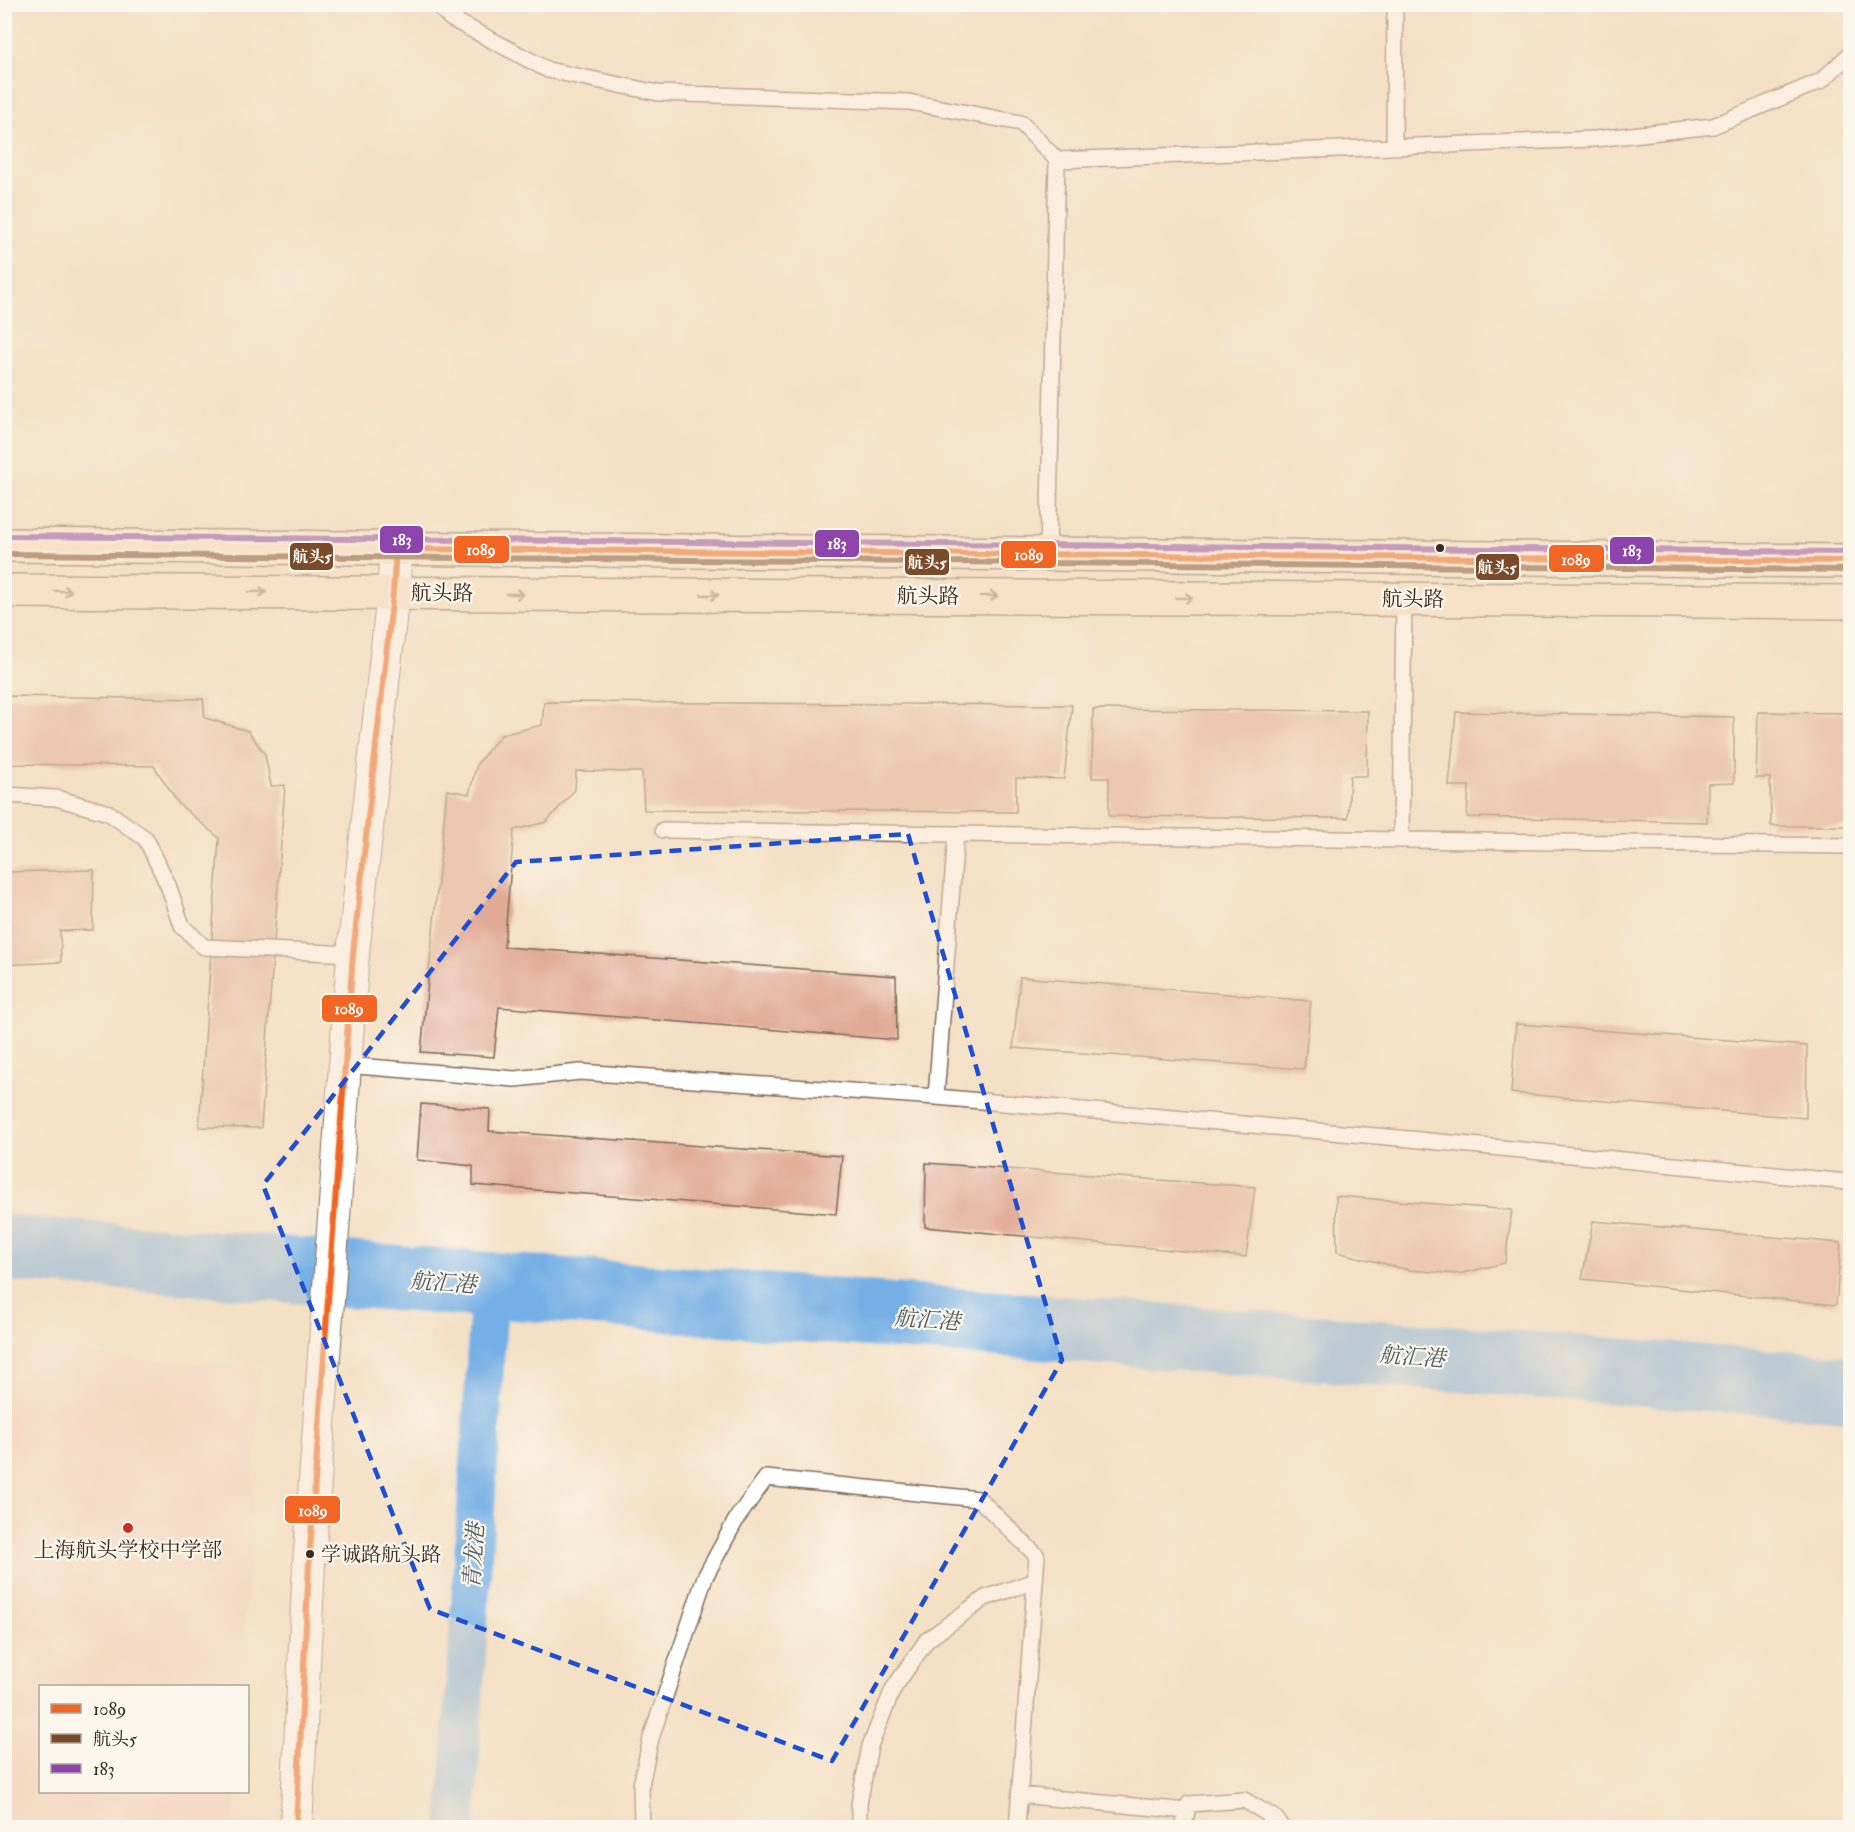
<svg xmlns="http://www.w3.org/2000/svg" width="1855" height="1832" font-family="'IM FELL Double Pica','Noto Serif SC',serif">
	<rect width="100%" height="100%" fill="#fbf7ec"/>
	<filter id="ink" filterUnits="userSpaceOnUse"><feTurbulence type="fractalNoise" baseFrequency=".0167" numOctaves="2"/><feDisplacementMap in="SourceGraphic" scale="12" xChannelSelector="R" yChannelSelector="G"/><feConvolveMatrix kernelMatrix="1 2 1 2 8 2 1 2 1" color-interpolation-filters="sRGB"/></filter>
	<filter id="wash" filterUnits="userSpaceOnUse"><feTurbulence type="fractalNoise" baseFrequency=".008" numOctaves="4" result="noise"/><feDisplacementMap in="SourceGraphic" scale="24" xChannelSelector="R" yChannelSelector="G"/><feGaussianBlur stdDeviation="1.35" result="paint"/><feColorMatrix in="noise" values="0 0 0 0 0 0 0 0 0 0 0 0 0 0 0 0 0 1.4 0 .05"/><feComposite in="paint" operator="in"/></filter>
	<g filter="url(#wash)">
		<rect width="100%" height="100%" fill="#f4e0c4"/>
		<path fill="#f5d2c2" d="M5 1347 261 1369 241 1686H40V1792H235L232 1827H5Z"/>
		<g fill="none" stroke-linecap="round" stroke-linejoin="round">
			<path stroke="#74afe5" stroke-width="38" d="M456 1828 490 1285"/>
			<path stroke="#74afe5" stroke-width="66" d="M4 1248 1850 1389"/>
		</g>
		<g id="blocks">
			<path fill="#e1aa95" d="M4 696 203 699 205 718 248 731 265 754 271 786 285 785 261 1128 199 1127 219 838 178 803 154 766 4 764Z
				M544 702 1072 705 1064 779 1016 778V812L644 810 642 772 576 771 575 790 546 822 514 830 504 947 896 976 897 1040 499 1007 494 1057 421 1052 447 790 469 794 477 764 501 735 542 725Z
				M1093 709 1368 711 1367 776H1350L1348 818 1109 816V778H1092Z
				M1456 712 1734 717V783L1708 784 1707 822 1467 817 1469 786H1449Z
				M1758 712 1850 713V826H1771L1770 778H1756Z
				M94 870 93 930 60 931 61 962 4 965V872Z
				M1020 977 1311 1001 1304 1069 1013 1048Z
				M1516 1024 1807 1046 1806 1118 1511 1093Z
				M421 1104 490 1109 489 1131 842 1156 836 1214 473 1185V1166L417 1160Z
				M926 1163 1255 1187 1246 1257 925 1227Z
				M1336 1196 1512 1210 1505 1263 1459 1274 1409 1270 1337 1252Z
				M1593 1221 1841 1243 1836 1305 1582 1279Z"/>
		</g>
	</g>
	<g filter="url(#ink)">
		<use href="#blocks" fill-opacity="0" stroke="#7c6a58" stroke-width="1.5"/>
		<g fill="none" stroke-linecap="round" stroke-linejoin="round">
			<g stroke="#7c6a58" stroke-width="18">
				<path id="service" d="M437 4 450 18 548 70 658 93 909 102 1021 123 1057 160 1048 554
					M1394 146 1395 4
					M1057 160 1595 139 1713 126 1821 81 1850 54
					M4 795 56 798 109 813 146 839 168 885 182 926 204 947 353 954
					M663 830 1850 846
					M1401 840 1404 599
					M345 1065 515 1079 580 1072 936 1097 1399 1138 1847 1182 1850 1180
					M936 1097 956 834
					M1020 1795 1187 1811
					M642 1828 641 1785 651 1738 705 1577 737 1518 766 1478 979 1499 1037 1556 1017 1828
					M859 1828V1804L870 1746 893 1689 927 1640 985 1598 1035 1581
					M1183 1828 1189 1804 1244 1800 1275 1818 1283 1828"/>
			</g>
			<g stroke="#7c6a58" stroke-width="34">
				<path id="minor" d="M296 1828 309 1564 353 954 393 593 396 549"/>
			</g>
			<g stroke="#7c6a58" stroke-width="36">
				<path id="secondary" d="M4 545 1850 561
					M4 591 1850 602"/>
			</g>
			<use href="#service" stroke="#fff" stroke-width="15"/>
			<use href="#minor" stroke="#fff" stroke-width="32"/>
			<use href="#secondary" stroke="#fbe5cf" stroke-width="33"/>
			<g stroke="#fbf7ec" stroke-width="10">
				<path id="bus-1" d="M296 1828 309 1564 353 954 393 593 396 549 1850 561"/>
			</g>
			<g stroke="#fbf7ec" stroke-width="10">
				<path id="bus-2" d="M4 554 1850 570"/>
			</g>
			<g stroke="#fbf7ec" stroke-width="10">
				<path id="bus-3" d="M4 536 1850 552"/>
			</g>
			<use href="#bus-1" stroke="#f26522" stroke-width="6"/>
			<use href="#bus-2" stroke="#7a4b2a" stroke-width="6"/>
			<use href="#bus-3" stroke="#8e44ad" stroke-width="6"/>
		</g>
		<defs><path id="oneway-shaft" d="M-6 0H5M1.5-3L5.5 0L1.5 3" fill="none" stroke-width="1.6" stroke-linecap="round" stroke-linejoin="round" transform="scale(1.5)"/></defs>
		<g stroke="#9b8876">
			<use href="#oneway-shaft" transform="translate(63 591)"/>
			<use href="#oneway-shaft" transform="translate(258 592)"/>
			<use href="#oneway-shaft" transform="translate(515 594)"/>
			<use href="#oneway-shaft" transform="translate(710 595)"/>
			<use href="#oneway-shaft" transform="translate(989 596)"/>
			<use href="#oneway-shaft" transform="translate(1184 598)"/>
		</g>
	</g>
	<path d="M0 0H1855V1832H0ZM908 834 1062 1360 832 1761 430 1609 263 1185 516 862Z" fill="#f4e0c4" fill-opacity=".55" fill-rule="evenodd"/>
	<path fill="none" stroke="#1d4ed8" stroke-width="4.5" stroke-dasharray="12 8" stroke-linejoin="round" d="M908 834 1062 1360 832 1761 430 1609 263 1185 516 862Z"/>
	<g fill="#3b2a1e" stroke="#fbf7ec" stroke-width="2">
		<circle cx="1440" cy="548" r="5"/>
		<circle cx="310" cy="1554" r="5"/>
	</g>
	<circle fill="#c8321e" stroke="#fbf7ec" stroke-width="2" cx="128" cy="1528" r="6"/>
	<g text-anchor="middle" stroke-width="4.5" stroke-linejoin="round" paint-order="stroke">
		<g font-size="20" fill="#3b2a1e" stroke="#fbf7ec" text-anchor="start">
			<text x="321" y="1561">学诚路航头路</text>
		</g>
		<g font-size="21" fill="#3b2a1e" stroke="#fbf7ec">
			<text x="442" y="600">航头路</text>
			<text x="928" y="603">航头路</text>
			<text x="1413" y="606">航头路</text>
		</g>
		<g font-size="21" fill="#3b2a1e" stroke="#fbf7ec">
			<text x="128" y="1557">上海航头学校中学部</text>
		</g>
		<g font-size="22" font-style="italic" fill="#4f5964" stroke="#fbf7ec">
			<text transform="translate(443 1282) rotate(4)" y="8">航汇港</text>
			<text transform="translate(927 1319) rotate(4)" y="8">航汇港</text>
			<text transform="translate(1412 1356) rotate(4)" y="8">航汇港</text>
			<text transform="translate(473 1556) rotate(-86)" y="8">青龙港</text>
		</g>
	</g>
	<g stroke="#fbf7ec" stroke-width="2">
		<rect x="379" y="525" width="45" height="29" rx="6" fill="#8e44ad"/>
		<rect x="814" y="529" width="46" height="29" rx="6" fill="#8e44ad"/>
		<rect x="453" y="535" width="57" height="29" rx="6" fill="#f26522"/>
		<rect x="1609" y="536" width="46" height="29" rx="6" fill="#8e44ad"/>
		<rect x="1000" y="540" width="57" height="29" rx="6" fill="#f26522"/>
		<rect x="289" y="542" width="45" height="29" rx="6" fill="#7a4b2a"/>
		<rect x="1548" y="544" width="57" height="29" rx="6" fill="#f26522"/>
		<rect x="904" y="548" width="46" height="28" rx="6" fill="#7a4b2a"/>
		<rect x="1475" y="553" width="45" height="28" rx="6" fill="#7a4b2a"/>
		<rect x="321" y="994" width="57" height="29" rx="6" fill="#f26522"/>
		<rect x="284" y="1495" width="57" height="29" rx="6" fill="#f26522"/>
	</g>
	<g font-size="16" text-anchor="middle" font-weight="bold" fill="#fff">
		<text x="402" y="545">183</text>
		<text x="837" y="549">183</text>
		<text x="481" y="555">1089</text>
		<text x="1632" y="556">183</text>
		<text x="1029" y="560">1089</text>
		<text x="312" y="562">航头5</text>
		<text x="1576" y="565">1089</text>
		<text x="927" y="568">航头5</text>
		<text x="1497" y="573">航头5</text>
		<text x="349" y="1014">1089</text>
		<text x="313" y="1516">1089</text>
	</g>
	<rect width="1855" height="1832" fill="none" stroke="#fbf7ec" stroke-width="24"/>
	<rect x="39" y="1685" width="210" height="108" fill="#fbf7ec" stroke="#aea59a" stroke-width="1.5"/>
	<rect x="51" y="1704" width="30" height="9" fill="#f26522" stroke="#aea59a" stroke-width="1.5"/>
	<text x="93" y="1715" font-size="18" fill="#3b2a1e">1089</text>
	<rect x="51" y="1734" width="30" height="9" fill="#7a4b2a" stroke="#aea59a" stroke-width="1.5"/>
	<text x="93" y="1745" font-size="18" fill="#3b2a1e">航头5</text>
	<rect x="51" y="1764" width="30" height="9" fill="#8e44ad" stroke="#aea59a" stroke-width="1.5"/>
	<text x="93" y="1775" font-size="18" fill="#3b2a1e">183</text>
</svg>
